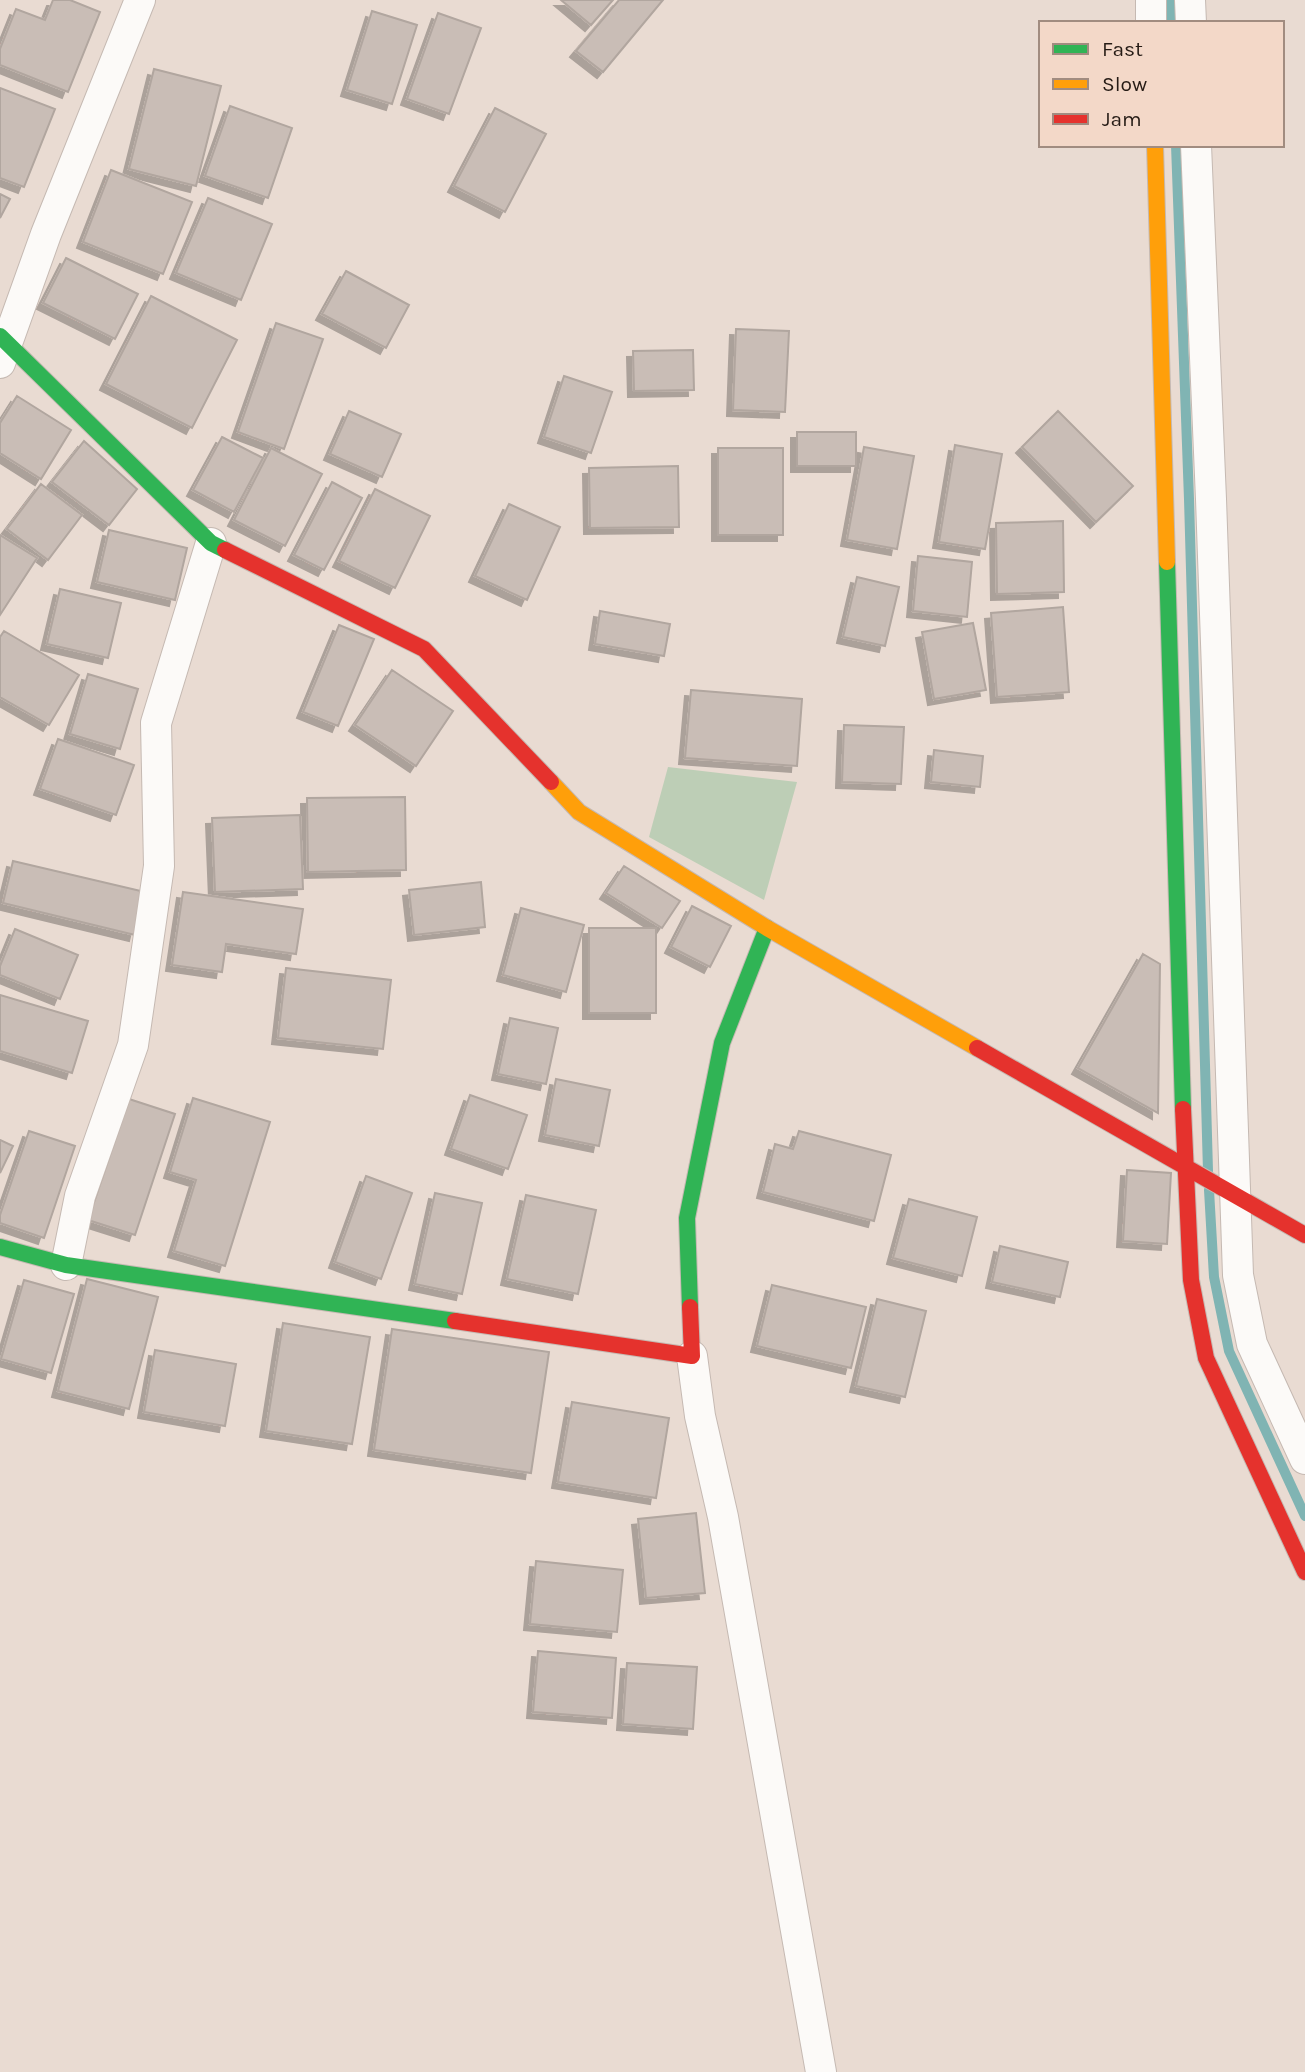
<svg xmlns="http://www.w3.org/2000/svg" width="1305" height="2072" font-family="Karla,sans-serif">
	<defs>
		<filter id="shadow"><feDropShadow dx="-6" dy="6" stdDeviation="0" flood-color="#0004"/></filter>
	</defs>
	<rect width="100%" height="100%" fill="#e9dbd2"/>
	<path fill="#bdceb6" d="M668 767 797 782 764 900 649 837Z"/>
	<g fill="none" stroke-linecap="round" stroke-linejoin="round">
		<path stroke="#80b4b3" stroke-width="10" d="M1171 0V23
			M1176 145 1189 499 1208 1171
			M1209 1190 1214 1277 1229 1351 1305 1516"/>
	</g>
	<path fill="#c9bdb6" stroke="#b1a69f" stroke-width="2" filter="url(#shadow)" d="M53 0H70L100 12 68 92 0 65V49L16 9 45 20Z
		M561 0H613L591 25Z
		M619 0H663L603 72 576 51Z
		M372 11 417 25 392 104 347 90Z
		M438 13 481 28 449 114 407 99Z
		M154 69 221 86 196 186 129 169Z
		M0 88 55 109 24 187 0 178Z
		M230 106 292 128 268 198 205 176Z
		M495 108 546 134 505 212 454 186Z
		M111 170 192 202 163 274 83 242Z
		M0 194 10 199 0 218Z
		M208 198 272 224 241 300 176 273Z
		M66 258 138 294 115 339 43 303Z
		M346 271 409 305 386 348 322 314Z
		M151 296 237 340 192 428 106 384Z
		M276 323 323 339 284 449 238 432Z
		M736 329 789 331 785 412 733 410Z
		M693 350 694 390 634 391 633 351Z
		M564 376 612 392 591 453 544 437Z
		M17 396 71 430 41 479 0 453V423Z
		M349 411 401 434 382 477 330 454Z
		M1058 411 1133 486 1096 522 1022 447Z
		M797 432H856V466H797Z
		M222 437 263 458 234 512 193 490Z
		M84 441 137 489 109 525 52 482Z
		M955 445 1002 454 985 549 939 542Z
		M864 447 914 456 897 549 847 540Z
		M271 448 322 474 285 546 234 520Z
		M718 448H783V535H718Z
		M678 466 679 527 590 528 589 468Z
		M332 482 362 498 324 570 294 555Z
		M41 484 82 515 48 560 7 529Z
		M375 489 430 516 395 588 339 561Z
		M509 504 560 527 527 600 475 576Z
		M1063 521 1064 592 997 594 996 523Z
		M109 530 187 548 175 600 97 582Z
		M0 535 37 558 0 615Z
		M918 556 972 562 967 617 913 611Z
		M857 577 899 587 885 646 843 637Z
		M60 589 121 603 108 658 47 644Z
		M1063 607 1069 692 997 697 991 613Z
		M600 611 670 624 664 656 595 644Z
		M973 623 986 690 934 699 922 632Z
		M339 625 374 639 338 726 303 712Z
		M4 631 79 675 49 725 0 697V637Z
		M392 670 453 711 416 766 355 725Z
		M88 674 138 689 120 749 70 734Z
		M691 690 802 699 797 766 685 758Z
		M844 725 904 727 901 784 842 782Z
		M58 739 134 765 116 815 40 789Z
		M934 750 983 756 980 787 931 782Z
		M405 797 406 870 308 872 307 798Z
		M300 815 303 889 215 892 212 818Z
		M13 861 145 892 135 935 3 903Z
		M624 866 680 901 662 928 606 893Z
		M481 882 485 927 414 935 409 890Z
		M183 892 303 909 296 954 226 944 222 972 172 965Z
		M692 906 731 926 710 967 671 947Z
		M521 908 584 925 566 992 503 975Z
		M589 928H656V1013H589Z
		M15 929 78 955 60 999 0 975V966Z
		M1143 954 1160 964 1158 1113 1078 1068Z
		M286 968 391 980 383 1049 278 1038Z
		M0 995 88 1021 72 1073 0 1051Z
		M510 1018 558 1028 546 1084 498 1074Z
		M556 1079 610 1090 599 1146 545 1135Z
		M470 1095 527 1115 508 1169 451 1149Z
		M193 1098 270 1122 225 1266 174 1251 196 1180 170 1172Z
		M129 1099 175 1114 135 1235 88 1220Z
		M29 1131 75 1146 44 1238 0 1223V1215Z
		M799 1131 891 1155 874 1221 763 1192 775 1144 793 1149Z
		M0 1140 13 1146 0 1173Z
		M1127 1170 1171 1173 1167 1244 1123 1241Z
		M366 1176 412 1193 381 1279 335 1262Z
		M435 1193 482 1203 462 1294 415 1284Z
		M526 1195 596 1210 578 1294 507 1279Z
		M909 1199 977 1217 962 1276 893 1258Z
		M1000 1246 1068 1262 1060 1297 992 1282Z
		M87 1279 158 1297 129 1409 58 1391Z
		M24 1280 74 1294 51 1373 1 1359Z
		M772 1285 866 1307 851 1368 757 1346Z
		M877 1299 926 1311 905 1397 856 1386Z
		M283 1323 370 1337 352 1444 266 1431Z
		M392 1329 549 1352 531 1473 374 1450Z
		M155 1350 236 1364 225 1426 144 1412Z
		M572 1402 669 1418 656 1498 558 1482Z
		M696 1513 705 1593 646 1598 638 1519Z
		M536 1561 623 1570 617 1632 530 1624Z
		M538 1651 616 1658 612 1718 533 1712Z
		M627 1663 697 1667 693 1729 623 1724Z"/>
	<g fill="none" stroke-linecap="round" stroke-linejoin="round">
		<g stroke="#c5b9b2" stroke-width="32">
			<path id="street" d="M1151 0V23
				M1190 0 1191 23
				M1196 145 1211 499 1238 1275 1252 1344 1305 1459
				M0 363 46 234 140 0
				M66 1265 80 1196 133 1045 159 866 156 723 211 543
				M692 1356 700 1416 723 1517 821 2072"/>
		</g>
		<g stroke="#c5b9b2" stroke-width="18">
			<path id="fast" d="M0 336 211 543 225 550
				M1167 562 1183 1109
				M0 1247 66 1265 455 1321
				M690 1307 687 1218 722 1043 767 928"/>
		</g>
		<g stroke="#c5b9b2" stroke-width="18">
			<path id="slow" d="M1155 145 1167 562
				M551 782 579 812 767 928 977 1048"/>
		</g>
		<g stroke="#c5b9b2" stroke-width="18">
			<path id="jam" d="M225 550 424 649 551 782
				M977 1048 1305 1235
				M1183 1109 1191 1280 1206 1358 1305 1572
				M455 1321 692 1356 690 1307"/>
		</g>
		<use href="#street" stroke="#fcfaf8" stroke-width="30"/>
		<use href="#fast" stroke="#30b455" stroke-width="16"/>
		<use href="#slow" stroke="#ff9f0a" stroke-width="16"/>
		<use href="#jam" stroke="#e5322d" stroke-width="16"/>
	</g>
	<rect x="1039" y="21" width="245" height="126" fill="#f3d8c8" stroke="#a18c80" stroke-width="2"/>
	<rect x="1053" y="44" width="35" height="10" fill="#30b455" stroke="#a18c80" stroke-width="2"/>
	<text x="1102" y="56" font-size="21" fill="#251b15">Fast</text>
	<rect x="1053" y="79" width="35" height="10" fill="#ff9f0a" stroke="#a18c80" stroke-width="2"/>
	<text x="1102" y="91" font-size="21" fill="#251b15">Slow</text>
	<rect x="1053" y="114" width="35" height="10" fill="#e5322d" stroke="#a18c80" stroke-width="2"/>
	<text x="1102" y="126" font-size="21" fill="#251b15">Jam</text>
</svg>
